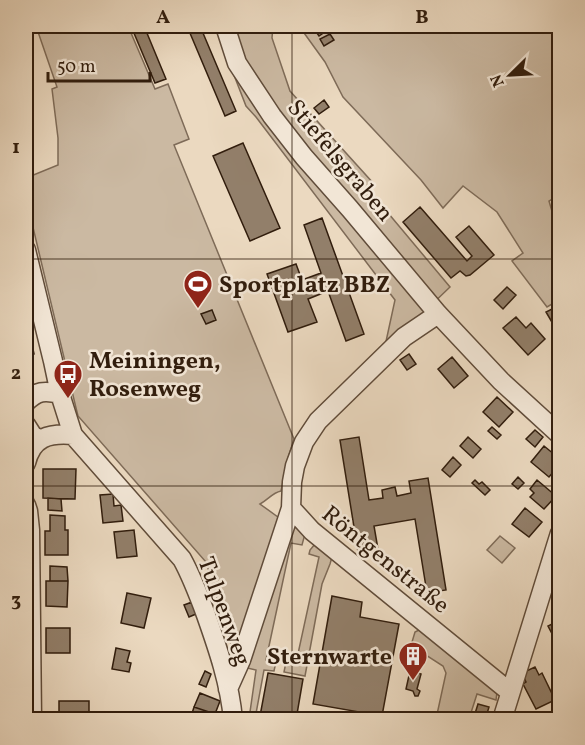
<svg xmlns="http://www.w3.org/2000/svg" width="585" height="745" font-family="Vollkorn,serif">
	<rect width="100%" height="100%" fill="#ebd9c0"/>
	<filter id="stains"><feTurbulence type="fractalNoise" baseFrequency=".00333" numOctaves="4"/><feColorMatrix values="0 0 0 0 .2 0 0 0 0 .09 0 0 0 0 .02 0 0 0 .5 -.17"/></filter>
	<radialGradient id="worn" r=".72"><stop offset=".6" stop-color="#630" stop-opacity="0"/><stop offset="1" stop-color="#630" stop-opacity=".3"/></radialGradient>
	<path fill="#cbb9a2" stroke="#7e6b58" stroke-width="1.5" d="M36 26H128L155 89 168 84 189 139 174 145 294 439 288 458 281 491C272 493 269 499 260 504L282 520 236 661 206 562 78 416 76 408 26 198V178L58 165V138L52 89 57 87Z
		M215 26H273L272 38 290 91 374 184 368 189 450 287 425 311 385 346 395 300 256 117 246 106Z
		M299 26H559V195L549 201 559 235V300L547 307 512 261 523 253 497 212 463 186 443 208 421 180 343 97 325 62Z
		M297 525 305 534 302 545 291 543 266 660 276 662 274 671 264 670 255 719H252L250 712 256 670 243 667 290 526Z
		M500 536 515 548 502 563 487 550Z
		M315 544 332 557 330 564 322 584 305 676 284 672 286 662 296 663 319 557 309 554 310 550Z
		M421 629 497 692 496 700 477 694 469 719H436L446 673 443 666 421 652 412 642 415 632Z"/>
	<path fill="#927f6a" stroke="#311d0d" stroke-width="1.5" d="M131 26H144L166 79 155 83Z
		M187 26H200L236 111 225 116Z
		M312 26H327L329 29 319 36Z
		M330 34 334 40 324 46 320 39Z
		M324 100 329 107 319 114 314 108Z
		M28 113 32 127 26 129V114Z
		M29 128 33 143 26 145V129Z
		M243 143 280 228 250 241 213 156Z
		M420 207 467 261 472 256 456 237 469 226 494 255 470 275 466 276 460 271 451 278 403 222Z
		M322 218 364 334 346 341 328 291 308 299 317 322 288 332 267 274 296 264 302 280 321 273 304 225Z
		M507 287 516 295 503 309 494 300Z
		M558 306 560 309V336L546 312Z
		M212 310 216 320 206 324 201 314Z
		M516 317 526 328 531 323 545 339 528 355 503 328Z
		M30 335 34 354 26 356V336Z
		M409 354 416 364 407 370 400 360Z
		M452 357 468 376 454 388 438 369Z
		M497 397 513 412 499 427 483 412Z
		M492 427 501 435 497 439 488 431Z
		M535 430 543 437 535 447 526 439Z
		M359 437 369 500 383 498 382 490 395 487 397 496 411 493 409 481 428 478 446 590 427 593 415 519 374 526 378 549 358 552 340 440Z
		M468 437 481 449 473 458 460 446Z
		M544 446 560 459V464L549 477 531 462Z
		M453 457 461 465 450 477 442 470Z
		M43 469H76L75 499 43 498Z
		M518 477 524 483 518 489 512 484Z
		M475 480 479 484 482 482 490 490 485 495 472 483Z
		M537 480 556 496 544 509 530 497 534 493 530 489Z
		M113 494 114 506 121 505 123 521 103 523 100 495Z
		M48 498 61 499 62 511 48 510Z
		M525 508 542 522 529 537 512 524Z
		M50 515 65 516V530H68V555H45V531H50Z
		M134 530 137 556 117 558 114 532Z
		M50 566 67 567 68 581H50Z
		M46 581H68L67 607 46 606Z
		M127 593 151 598 144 628 121 623Z
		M332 596 362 602 360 617 399 624 382 716 313 704Z
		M192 602 196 614 189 617 184 605Z
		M560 620V649L548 626Z
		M46 628H70V653H46Z
		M116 648 130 651 127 662 131 663 129 672 112 669Z
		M535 667 539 675 542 673 555 700 536 709 523 684 526 682 522 673Z
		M205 671 211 674 206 687 199 684Z
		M410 671 421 674 417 689 420 691 418 696H415L413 691 406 689Z
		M268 673 303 679 296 720H278L260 716Z
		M200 693 220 701 215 714 194 707Z
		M59 701H89V720H59Z
		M478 704 489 707 485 720H473Z
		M194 707 215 714 213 720H190Z"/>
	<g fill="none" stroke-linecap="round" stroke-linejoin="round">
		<g stroke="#604c3a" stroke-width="21">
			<path id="minor" d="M225 26 237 63 272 116 304 157 350 209 438 314 501 381 560 435
				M26 250 53 361 60 394 73 435 182 559C192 577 199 596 206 615 218 649 230 684 233 720
				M438 314 404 337 318 421 304 442 295 466 292 482 291 508 312 531 510 692
				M26 402C37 391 44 390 60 394
				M26 425 33 436 40 439
				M26 463C32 437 49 433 73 435
				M26 505 28 511 30 530 32 720
				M228 689 241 660 291 508
				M502 720 560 533"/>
		</g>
		<use href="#minor" stroke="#f2e6d6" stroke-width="18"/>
	</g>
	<path fill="none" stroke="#311d0d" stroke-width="1.5" stroke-opacity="0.55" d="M292 26V720M26 259H560M26 486H560"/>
	<defs>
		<g id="stadium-pin" transform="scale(1.5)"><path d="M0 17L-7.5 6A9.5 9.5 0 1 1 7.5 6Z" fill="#8f2418" stroke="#f2e6d6"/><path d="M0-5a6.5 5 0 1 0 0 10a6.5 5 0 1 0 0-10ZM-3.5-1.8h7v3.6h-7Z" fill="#fff"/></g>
		<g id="bus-pin" transform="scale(1.5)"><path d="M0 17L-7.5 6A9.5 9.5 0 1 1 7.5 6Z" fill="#8f2418" stroke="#f2e6d6"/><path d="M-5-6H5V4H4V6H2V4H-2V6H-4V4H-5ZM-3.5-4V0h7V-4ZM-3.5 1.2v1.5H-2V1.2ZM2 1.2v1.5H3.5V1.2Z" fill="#fff"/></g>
		<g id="building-pin" transform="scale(1.5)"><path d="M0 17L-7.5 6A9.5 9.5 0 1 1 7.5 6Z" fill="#8f2418" stroke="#f2e6d6"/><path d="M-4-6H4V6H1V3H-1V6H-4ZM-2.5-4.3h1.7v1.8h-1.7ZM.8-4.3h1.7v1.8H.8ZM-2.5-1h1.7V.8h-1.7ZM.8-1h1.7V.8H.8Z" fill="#fff"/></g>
	</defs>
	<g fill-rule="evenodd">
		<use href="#stadium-pin" x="198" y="284"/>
		<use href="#bus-pin" x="68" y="374"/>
		<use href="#building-pin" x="413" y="656"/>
	</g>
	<g text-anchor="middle" stroke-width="5" stroke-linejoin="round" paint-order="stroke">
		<g font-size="24" fill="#311d0d" stroke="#f2e6d6">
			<text transform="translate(341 160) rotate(50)" y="8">Stiefelsgraben</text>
			<text transform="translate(386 559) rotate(39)" y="8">Röntgenstraße</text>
			<text transform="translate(225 611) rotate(70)" y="8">Tulpenweg</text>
		</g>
		<g font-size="24" font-weight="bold" fill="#311d0d" stroke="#f2e6d6" text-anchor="start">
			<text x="219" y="292">Sportplatz BBZ</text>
			<text x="89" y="368">Meiningen,<tspan x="89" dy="28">Rosenweg</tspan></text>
			<text x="392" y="664" text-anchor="end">Sternwarte</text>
		</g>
	</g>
	<rect width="585" height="745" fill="none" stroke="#ebd9c0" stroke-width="66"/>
	<g transform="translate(510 75) rotate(246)" stroke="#f2e6d6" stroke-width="4.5" paint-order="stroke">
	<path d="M0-4.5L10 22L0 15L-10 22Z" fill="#311d0d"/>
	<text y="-9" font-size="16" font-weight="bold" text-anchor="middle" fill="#311d0d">N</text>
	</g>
	<path d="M48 72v9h102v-9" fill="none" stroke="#311d0d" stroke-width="3"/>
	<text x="57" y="72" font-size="18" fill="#311d0d" stroke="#f2e6d6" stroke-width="4.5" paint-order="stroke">50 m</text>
	<rect x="33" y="33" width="519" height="679" fill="none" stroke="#311d0d" stroke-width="2"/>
	<g font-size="20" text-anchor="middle" font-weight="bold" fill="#311d0d">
		<text x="163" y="23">A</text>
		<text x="422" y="23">B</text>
		<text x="16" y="153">1</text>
		<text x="16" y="379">2</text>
		<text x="16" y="606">3</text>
	</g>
	<rect width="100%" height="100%" filter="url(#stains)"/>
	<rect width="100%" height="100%" fill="url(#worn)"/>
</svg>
